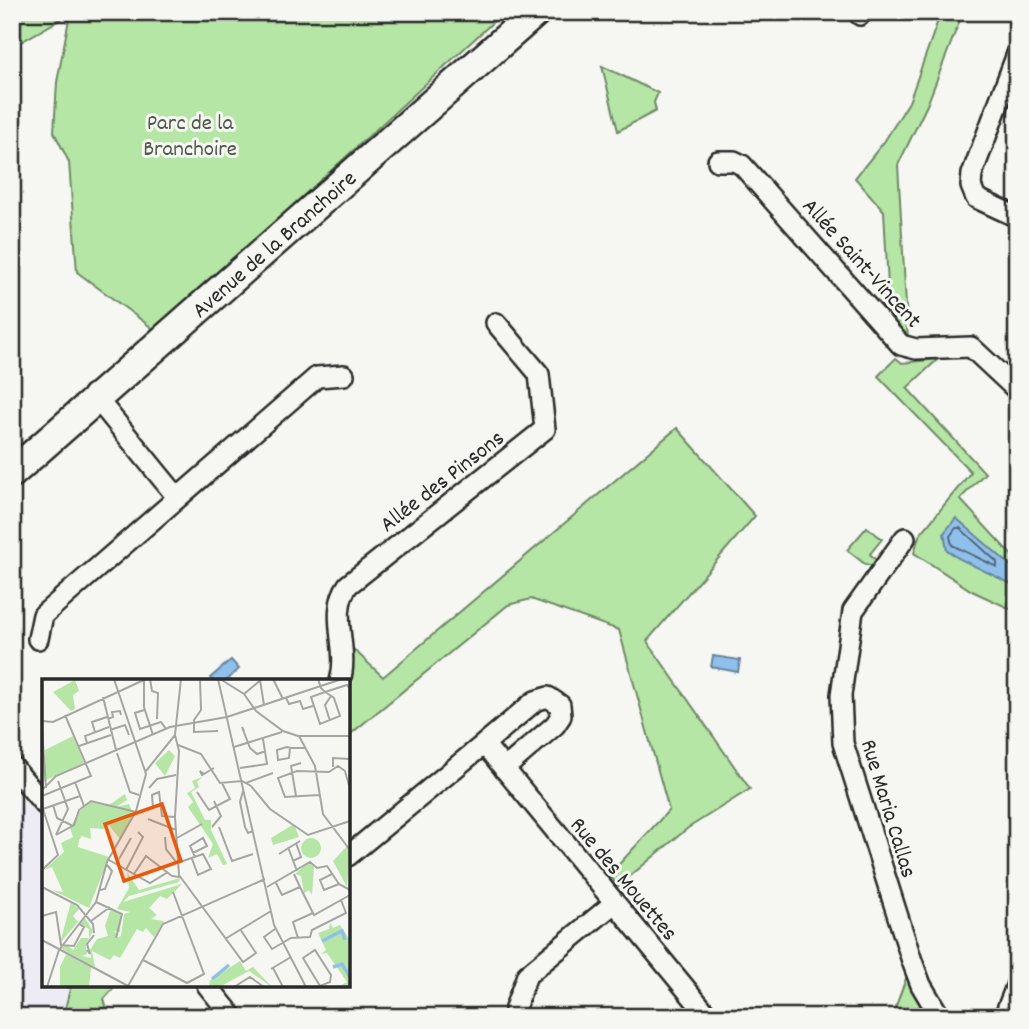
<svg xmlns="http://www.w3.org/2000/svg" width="1029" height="1029" font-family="Dekko,sans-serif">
	<rect width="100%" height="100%" fill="#f6f6f2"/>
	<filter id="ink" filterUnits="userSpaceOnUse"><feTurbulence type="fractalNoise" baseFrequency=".0143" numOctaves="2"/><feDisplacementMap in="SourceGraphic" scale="14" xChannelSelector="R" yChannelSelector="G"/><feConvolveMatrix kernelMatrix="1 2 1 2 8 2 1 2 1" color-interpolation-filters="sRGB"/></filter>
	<g filter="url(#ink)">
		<path fill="#edebf4" d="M12 787 44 822V985H71L63 1017H12Z"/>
		<path fill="#b5e6a5" stroke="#708868" stroke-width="2" d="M12 12H504L156 331 77 272 69 162 54 132 57 82 70 14 12 47Z
			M941 12H963L927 105 898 165 908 340 883 311 889 305 884 211 855 178 884 142 909 102Z
			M602 66 658 93 654 102 656 111 618 131Z
			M896 358 902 363 938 359 907 388 985 473 960 499 1017 561V612L972 591 914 553 919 536 971 472 878 376Z
			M677 428 755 516 647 641 750 789 688 828 618 886 609 875 669 810 619 630 531 599 508 605 348 736 350 646 383 677Z
			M867 527 882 539 870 554 879 563 878 567 865 564 847 550Z
			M909 970 932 1017H892Z
			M71 985H117L104 999 109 1017H63Z"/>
		<path fill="#8fc0eb" stroke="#67849e" stroke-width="2" d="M956 518 1017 571V587L958 558 947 550 944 533Z
			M713 656 740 660 738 672 711 667Z
			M231 660 239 669 226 681H213L210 678Z"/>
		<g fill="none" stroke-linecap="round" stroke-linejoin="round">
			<path stroke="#536778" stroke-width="2" d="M960 528 997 562V567L952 545 950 536 956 528Z"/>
			<g stroke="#2b2b2b" stroke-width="24">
				<path id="minor" d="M860 15 861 12
					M1017 54 972 174 971 186 976 198 1017 217
					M718 161H734L742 165 901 345 916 349 971 347 1017 390
					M93 394 177 497
					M905 538 853 611 841 695 843 743 912 961 921 985 940 1017
					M38 639 43 615 317 377 344 375
					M340 681C350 650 328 613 348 585L545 429 539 374 496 323
					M484 744 535 701 548 697 560 705 561 716 555 725 504 769
					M12 766 44 804
					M348 856 484 744 709 1017
					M207 985 233 1017
					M515 1008 527 975 613 904
					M1004 1017 1017 984"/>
			</g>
			<g stroke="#2b2b2b" stroke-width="33">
				<g id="secondary">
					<path id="s1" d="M12 473 536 12"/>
				</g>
			</g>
			<use href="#minor" stroke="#f6f6f2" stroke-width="19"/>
			<use href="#secondary" stroke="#f6f6f2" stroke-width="28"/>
		</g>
	</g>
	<g text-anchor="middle" stroke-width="6" stroke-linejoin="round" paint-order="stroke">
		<g font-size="23" fill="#4e5a4a" stroke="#f6f6f2">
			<text x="190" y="129">Parc de la<tspan x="190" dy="26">Branchoire</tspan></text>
		</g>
		<g font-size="23" fill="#2b2b2b" stroke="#f6f6f2">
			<text dy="8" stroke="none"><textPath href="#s1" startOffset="348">Avenue de la Branchoire</textPath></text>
			<text transform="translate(863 262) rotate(48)" y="8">Allée Saint-Vincent</text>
			<text transform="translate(441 480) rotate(-38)" y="8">Allée des Pinsons</text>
			<text transform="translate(890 808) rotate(73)" y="8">Rue Maria Callas</text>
			<text transform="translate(625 878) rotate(50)" y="8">Rue des Mouettes</text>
		</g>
	</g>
	<g transform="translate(42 679)">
		<rect width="308" height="308" fill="#f6f6f2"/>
		<path d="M33 1 37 12 31 16 33 30 29 32 11 13ZM31 57 42 84 2 102 3 71ZM127 71 133 77 123 97 113 84ZM160 98 155 103 157 108 149 113 163 141H169V151L185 185 181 186 175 175 166 179 171 165 146 128 151 123 145 114 153 109 150 102ZM83 115 85 121 74 128 87 125 91 135 78 160 66 145 62 150 48 149 49 160 40 157 37 161 36 168 67 178 47 229 10 211 21 213 10 188 2 191 22 173 19 164 31 158 28 149 36 134 48 122 67 126ZM252 145 257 158 231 166 229 159ZM259 169a10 10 0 1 1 20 0a10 10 0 1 1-20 0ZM305 167 308 171 305 208 291 182ZM267 183 272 188 270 216 267 211 262 214 259 197 253 195ZM85 193 97 211 138 199 137 203 87 217 81 223 140 205 125 220 118 217 107 229 115 236 109 240 122 242 112 258 104 249 101 253 95 250 78 279 72 276 68 281 50 272 53 288 18 269 25 266 31 271 39 259H47V250L38 245 43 239 51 252 44 265 45 275 40 277 49 279 48 271 55 260 66 257 63 247 69 229 79 235 78 253 70 252 77 255 73 260 79 257 82 235 88 233 75 230 87 209ZM29 223 37 230 31 237 36 243 18 264ZM288 244 291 249 298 246 308 261V308H295L305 303 285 274 279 275 284 271 276 254 287 250ZM24 275 49 288 47 308H18V288ZM198 282 204 292 211 288 230 308 207 292 177 308H167L168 301Z" fill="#b5e6a5"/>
		<path fill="none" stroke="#8fc0eb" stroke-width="3.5" d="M280 262 300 252 303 261M291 288 300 285 308 298M170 300 187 286"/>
		<path fill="none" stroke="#a5a5a2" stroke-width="2" d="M102 0V28L111 56M108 0 110 12 116 14 115 40M139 0 133 56 137 72 133 138 137 196 201 283 214 274 198 250M158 0 159 31 152 41V53L176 52M176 0 232 246 264 308M178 0 202 15 214 32 241 52 256 57H308M231 0 241 20M276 0 279 9 283 13 291 18 292 19 298 37 278 45 269 18 283 13 305 6 308 10M218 1 222 26M202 15 220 0M61 18 74 71M244 19 247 25 258 22 261 30 271 27M102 31 93 34 98 50 119 43 124 50M66 40 71 38 70 33 78 32 79 36M0 42 11 43 104 0M288 42 283 26 289 17M0 49 4 109M68 51 83 46 87 56M202 52 200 48 208 69 215 75 224 72M53 53 50 43 65 38M257 57 273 87 281 135 308 171M45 64 43 57 67 48M136 66 159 75 178 104 200 102 209 107 228 130 266 156 308 142M37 67 69 56M192 68 240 53M249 69 245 68 235 71 236 81 247 79 248 69H264M75 74 88 113 97 116M291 88V79L308 80M198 89 225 85 221 60M104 92 133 56M162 95 158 92 160 96 172 89M33 103 42 127M204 104 231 94M107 109 115 100 134 96M0 111 14 97 128 48 185 38 300 0M201 112 198 123 203 148 206 154 211 152M155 113 167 131 188 120 180 104M277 116 243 118 236 99 255 92 287 93 296 87 303 92 308 110M0 117 49 97 23 36M254 117 249 87 259 84M11 126 15 139 31 147M0 127 16 176 0 191M111 129 110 116 117 113 120 137 133 138M1 130 38 117M106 140 134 151M170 148 179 137 172 122M177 148 190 182 211 175M14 156 32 146 37 131 49 122 94 133M14 156 26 130 16 102M123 158 124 170 135 184 161 175 169 190 156 196 150 180M135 159 160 145M246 168 255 192M151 174 165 167 161 159 148 167 153 178M237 175 258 162M77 180 89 159M67 181 108 204 126 193M251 182 259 178 254 164M84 191 101 158 96 153M92 195 104 177 130 197 138 198M290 195 278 201 282 211 297 205M234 204 240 216 258 208 252 195M0 208 35 226 51 245 52 254M225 208 268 183 275 189 285 187 297 205 308 211M258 208 272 236 308 216M58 211 63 210 70 192 65 186M54 223 80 235 74 259M0 237 14 233 19 266 32 267 42 248 37 245M49 242 68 228M233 250 222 258 230 270 249 259 268 258 270 251 304 234 299 221M256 259 251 243 271 234M183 260 229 232M0 261 88 308M17 271 54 223 65 183 94 132 104 95 72 0M45 271 48 275 45 265 52 256M273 271 289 296 288 303 278 307 261 279ZM101 281 145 304 162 295 131 213M231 289 241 308M229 290 249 278M86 307 121 245 223 200M5 308 17 271M192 308 208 298 222 308"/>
		<path fill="#e8590c" fill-opacity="0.15" stroke="#e8590c" stroke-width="3.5" d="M120 125 139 182 82 202 63 145Z"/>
		<rect width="308" height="308" fill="none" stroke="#2b2b2b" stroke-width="3.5"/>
	</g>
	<rect width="1029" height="1029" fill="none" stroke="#f6f6f2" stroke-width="42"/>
	<rect x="21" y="21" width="987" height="987" fill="none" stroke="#2b2b2b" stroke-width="2.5" filter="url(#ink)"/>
</svg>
